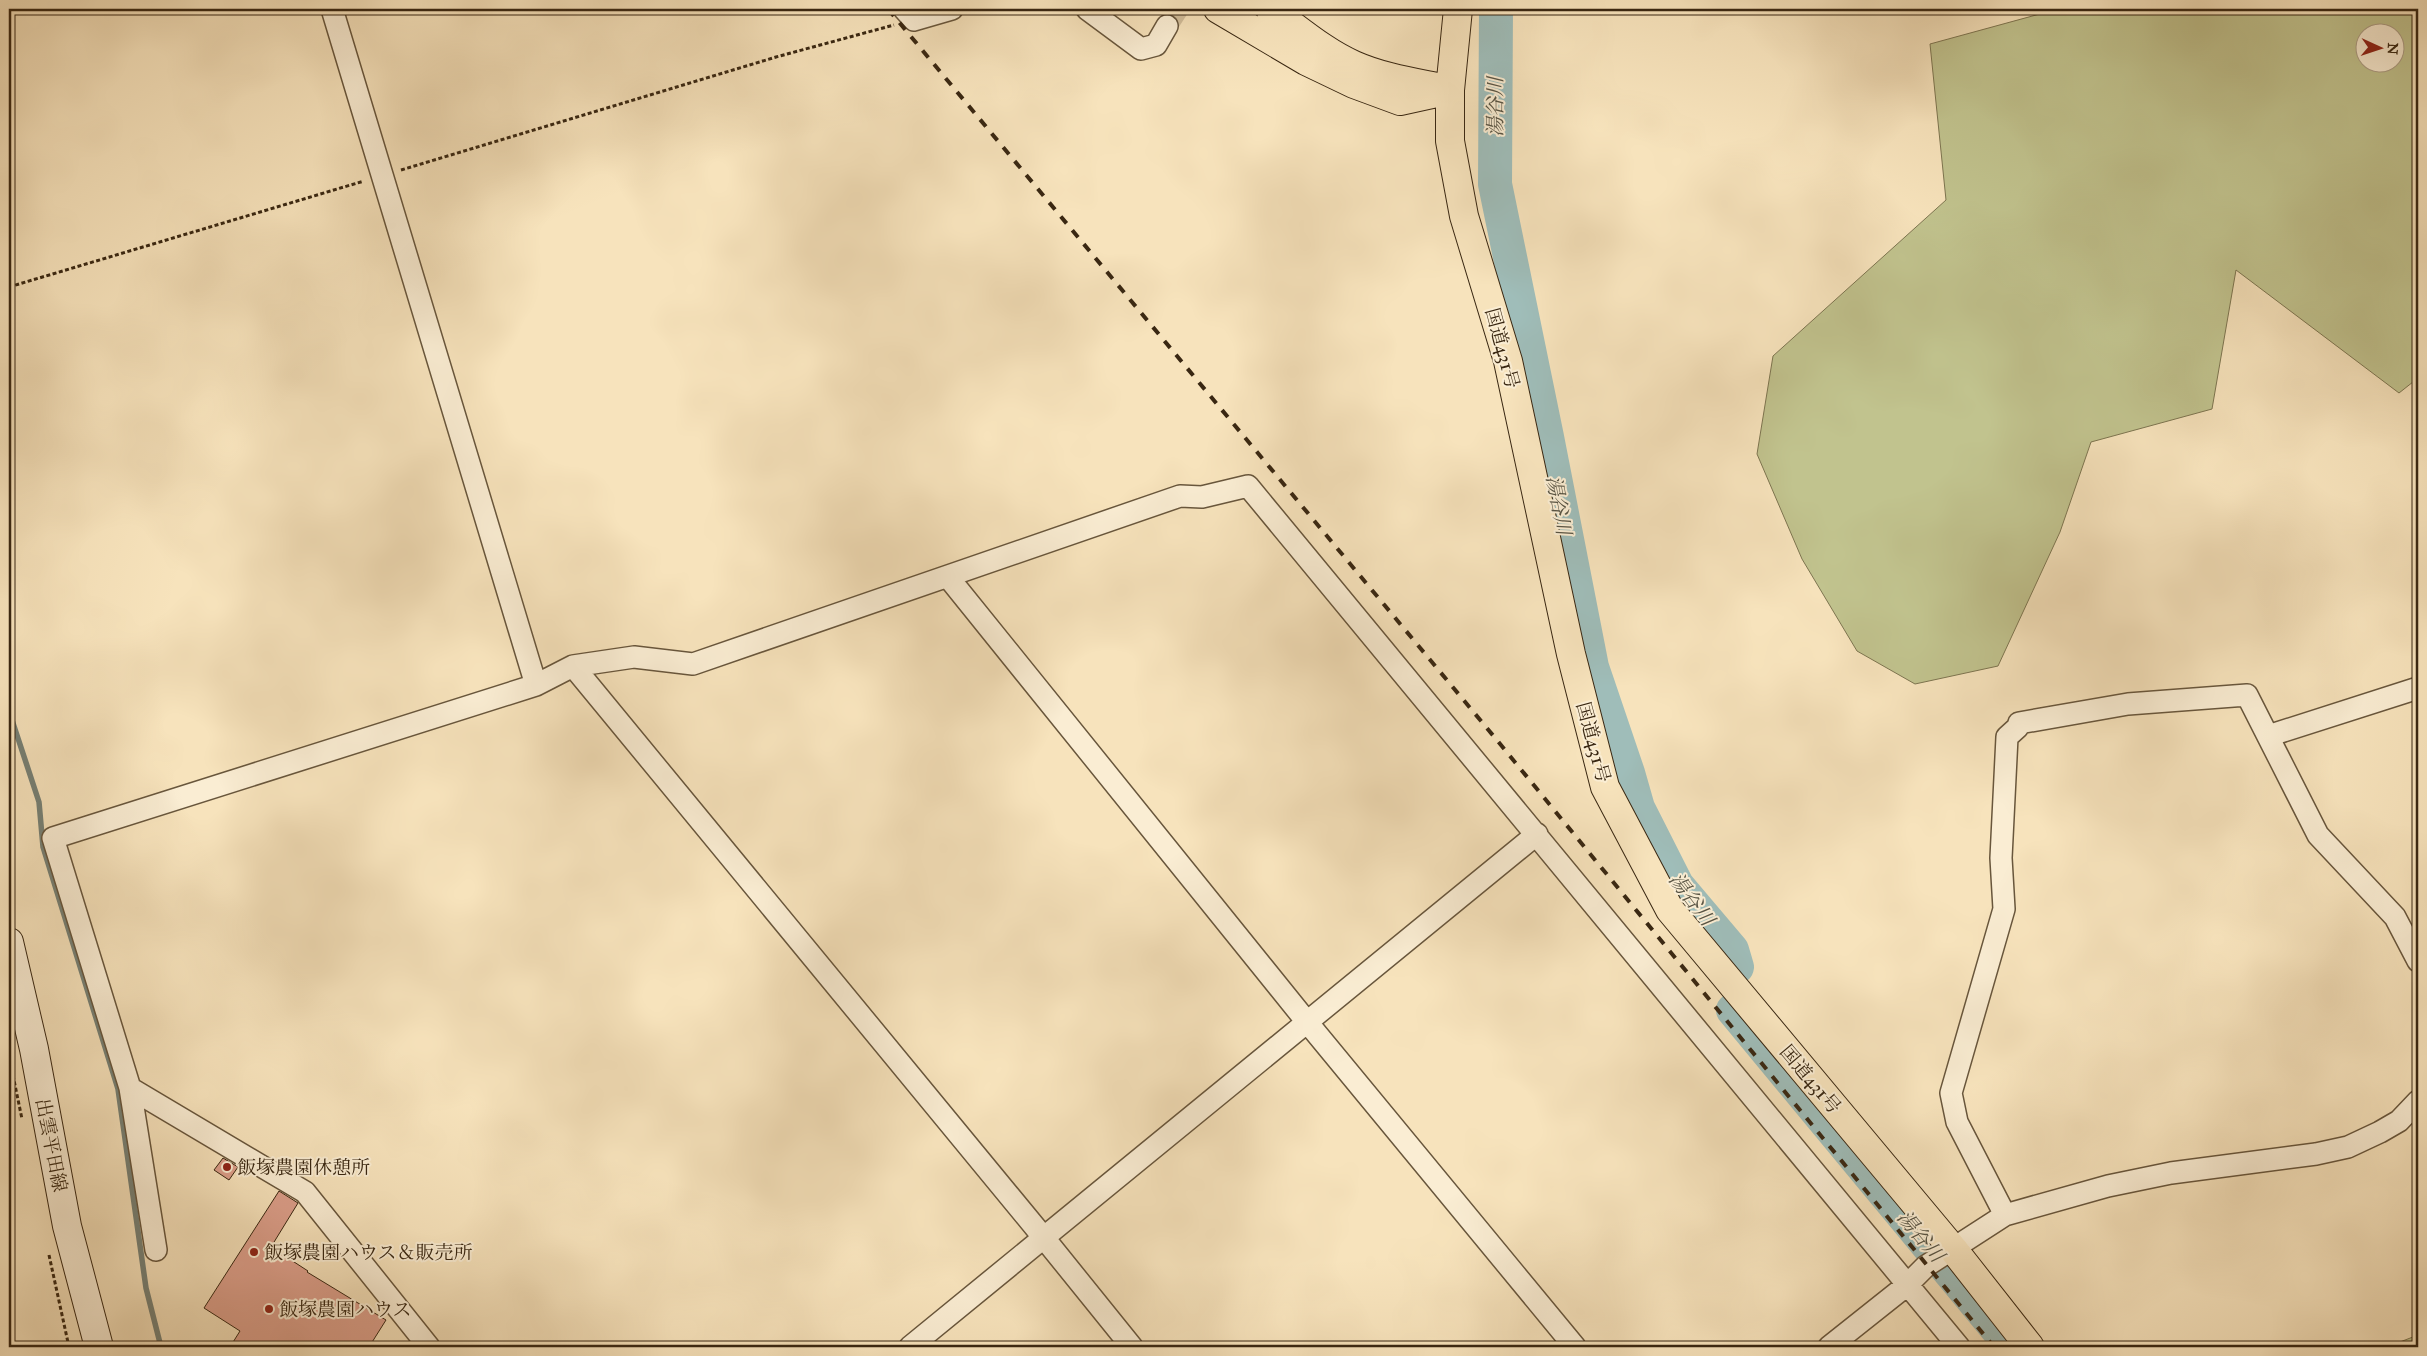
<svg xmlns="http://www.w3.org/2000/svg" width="2427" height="1356" font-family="'IM FELL Great Primer','Noto Serif JP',serif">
	<rect width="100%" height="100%" fill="#f7e3bc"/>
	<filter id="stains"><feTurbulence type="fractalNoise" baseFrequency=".004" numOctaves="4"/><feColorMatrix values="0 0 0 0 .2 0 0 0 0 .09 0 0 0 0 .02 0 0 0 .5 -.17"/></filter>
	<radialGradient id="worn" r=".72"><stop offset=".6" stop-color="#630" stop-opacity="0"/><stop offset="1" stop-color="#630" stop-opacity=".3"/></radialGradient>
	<path fill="#c1c38e" stroke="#7d7550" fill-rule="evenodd" d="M2058 9H2418V378L2399 393 2236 270 2212 409 2091 442 2060 532 1998 666 1915 684 1857 651 1802 559 1757 454 1773 356 1946 200 1930 44ZM2364 32H2394V62H2364Z
		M2418 1335V1347H2387Z"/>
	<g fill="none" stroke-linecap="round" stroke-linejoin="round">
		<path stroke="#768176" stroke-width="5.5" d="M9 711 39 802 43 847 118 1089 146 1288 161 1347"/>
		<path stroke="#9fbdb9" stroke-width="34" d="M1496 9 1495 184 1547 437 1592 667 1628 773 1638 808 1677 885 1732 950 1737 967
			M1733 1010 2012 1347"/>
	</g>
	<path fill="#dc9f8b" stroke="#392712" d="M223 1158 238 1167 229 1180 214 1170Z
		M279 1191 298 1203 271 1247 308 1271 307 1272 386 1320 369 1347H230L240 1331 204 1308Z"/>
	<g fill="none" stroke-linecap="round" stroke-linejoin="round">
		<path stroke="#d1bd9a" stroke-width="21" stroke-dasharray="21 11" stroke-linecap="butt" d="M1167 26 1178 9"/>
		<g stroke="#68563c" stroke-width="24">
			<path id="street" d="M332 9 536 685
				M904 9 914 20 952 9
				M1087 9 1141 49 1156 45 1167 26
				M948 577 1307 1022 1575 1347
				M573 666 1044 1238 1132 1347
				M2268 736 2418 688
				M130 1088 305 1192 429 1347
				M2005 1215 1957 1122 1951 1093 2004 909 2001 858 2007 737 2018 727 2019 723 2128 704 2247 695 2318 835 2395 917 2418 961
				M156 1250 130 1088 53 838 536 685 573 666 634 657 693 664 1180 496 1202 497 1248 486 1959 1347
				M910 1347 1537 834
				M1829 1347 1907 1285 1926 1266 2005 1215 2108 1186 2171 1173 2316 1154 2348 1147 2380 1132 2399 1121 2418 1101"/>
		</g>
		<g stroke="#392712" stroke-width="30">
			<path id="secondary" d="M9 942 34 1049 67 1226 99 1347"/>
		</g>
		<g stroke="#392712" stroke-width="30">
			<path id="highway" d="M1218 9 1306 61 1354 84 1400 101 1450 90
				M1270 9C1297 28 1324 52 1354 65 1381 77 1412 82 1441 88
				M1458 9 1450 90V141L1464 216 1508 361 1571 654 1605 787 1670 910 1953 1249 2030 1347"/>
		</g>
		<path stroke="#392712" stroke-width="3" stroke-dasharray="4 2.5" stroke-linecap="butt" d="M401 170 776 57 894 25
			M9 287 364 181
			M9 1056 22 1119
			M49 1255 69 1347"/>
		<use href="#street" stroke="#faedd3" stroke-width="21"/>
		<use href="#secondary" stroke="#faedd3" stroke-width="28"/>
		<use href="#highway" stroke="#f7e3bc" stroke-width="28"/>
		<path stroke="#392712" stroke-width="4" stroke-dasharray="9 9" stroke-linecap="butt" d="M888 9 1496 739 1994 1347"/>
	</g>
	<g fill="#8f2418" stroke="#faedd3" stroke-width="2">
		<circle cx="227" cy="1167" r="5"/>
		<circle cx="254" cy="1252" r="5"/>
		<circle cx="269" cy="1309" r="5"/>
	</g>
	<g text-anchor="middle" stroke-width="4" stroke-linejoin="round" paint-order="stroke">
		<g font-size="19" fill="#392712" stroke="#faedd3">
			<text transform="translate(1503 348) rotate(75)" y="7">国道431号</text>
			<text transform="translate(1594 742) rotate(75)" y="7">国道431号</text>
			<text transform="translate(1811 1079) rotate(50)" y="7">国道431号</text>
			<text transform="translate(52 1145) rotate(79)" y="7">出雲平田線</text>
		</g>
		<g font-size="19" fill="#392712" stroke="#faedd3" text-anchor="start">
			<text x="237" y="1174">飯塚農園休憩所</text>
			<text x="264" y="1259">飯塚農園ハウス＆販売所</text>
			<text x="279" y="1316">飯塚農園ハウス</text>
		</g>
		<g font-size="20" font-style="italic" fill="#585444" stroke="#faedd3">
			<text transform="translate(1495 107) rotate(-90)" y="7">湯谷川</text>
			<text transform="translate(1559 505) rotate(79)" y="7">湯谷川</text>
			<text transform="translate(1692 899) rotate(53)" y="7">湯谷川</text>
			<text transform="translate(1921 1236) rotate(50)" y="7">湯谷川</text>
		</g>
	</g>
	<rect width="2427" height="1356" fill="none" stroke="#f7e3bc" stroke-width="30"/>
	<rect x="10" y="10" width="2407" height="1336" fill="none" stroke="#392712" stroke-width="2.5"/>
	<rect x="15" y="15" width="2397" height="1326" fill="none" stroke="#392712"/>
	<g transform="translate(2380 48) rotate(93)"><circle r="24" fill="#faedd3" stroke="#ad9e86"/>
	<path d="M0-4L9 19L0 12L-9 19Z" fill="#8f2418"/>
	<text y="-8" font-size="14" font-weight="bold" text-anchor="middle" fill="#392712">N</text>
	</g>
	<rect width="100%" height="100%" filter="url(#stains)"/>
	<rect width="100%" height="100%" fill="url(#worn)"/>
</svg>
